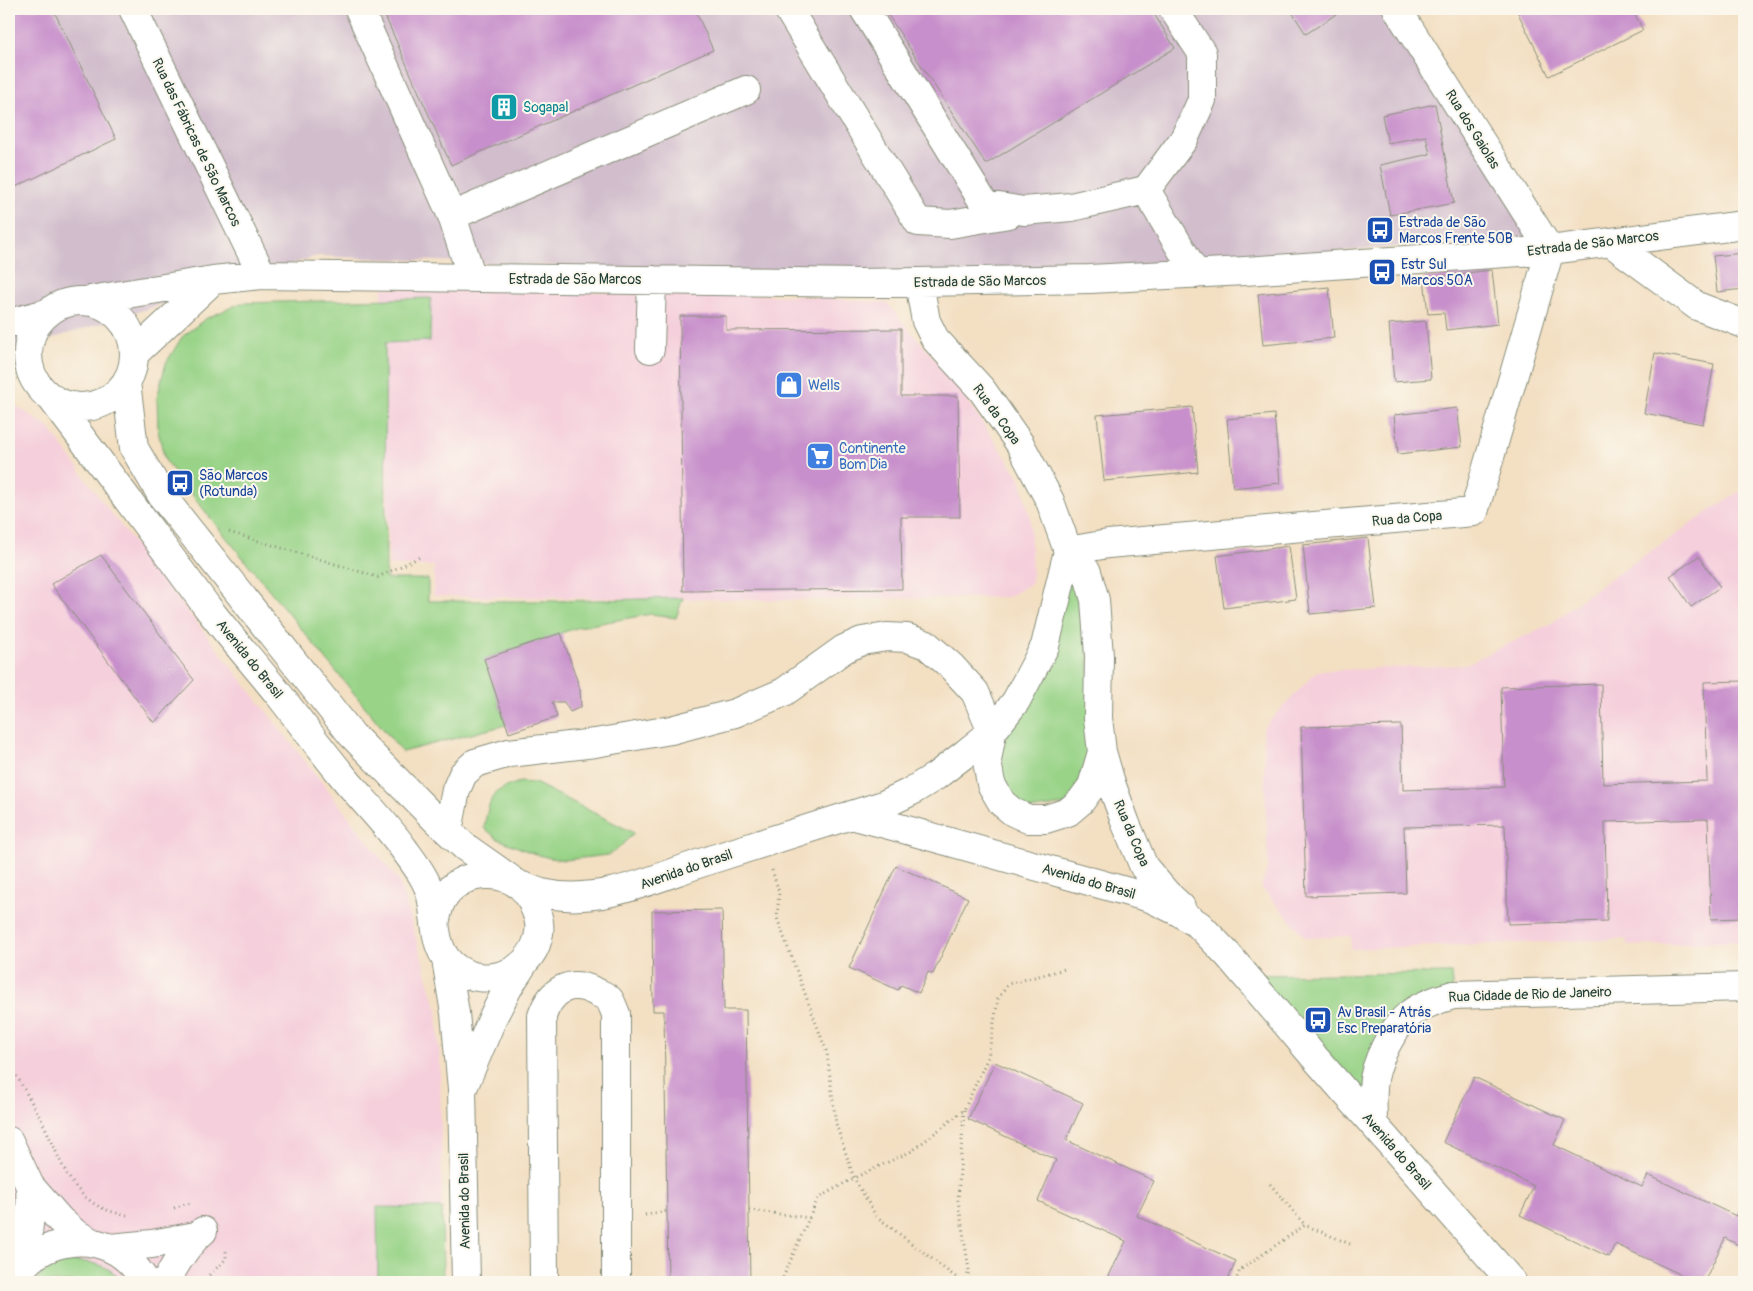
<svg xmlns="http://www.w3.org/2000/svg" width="1753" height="1291" font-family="Pangolin,sans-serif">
	<rect width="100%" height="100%" fill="#fbf7ec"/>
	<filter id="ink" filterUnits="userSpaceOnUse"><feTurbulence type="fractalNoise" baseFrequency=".02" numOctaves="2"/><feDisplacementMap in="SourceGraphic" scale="10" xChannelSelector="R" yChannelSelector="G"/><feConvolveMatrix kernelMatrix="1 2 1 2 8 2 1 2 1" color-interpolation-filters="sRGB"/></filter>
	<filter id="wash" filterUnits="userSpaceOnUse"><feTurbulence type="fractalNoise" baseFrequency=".0096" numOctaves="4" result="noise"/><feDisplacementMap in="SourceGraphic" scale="20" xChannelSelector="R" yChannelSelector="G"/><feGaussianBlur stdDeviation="1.12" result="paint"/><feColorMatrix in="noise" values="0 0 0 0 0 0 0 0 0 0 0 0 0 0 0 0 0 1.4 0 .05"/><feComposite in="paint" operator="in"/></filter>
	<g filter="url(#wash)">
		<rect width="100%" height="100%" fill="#f3dfc2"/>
		<path fill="#f5cfdc" d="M382 288 801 296 887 303 954 382 1020 478 1030 517 1032 583 1008 597 784 600 434 596V566H389Z
			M9 401 49 428 113 516 399 881 437 1010 440 1061 443 1282H9Z
			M1738 492H1744V941L1627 946 1626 939 1351 949V936L1306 938 1261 887 1268 866 1263 728 1317 671 1464 665 1552 623 1592 591Z"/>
		<path fill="#d1bdcc" d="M9 9H1395L1548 235 943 282 317 256 9 352Z"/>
		<path fill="#98d387" stroke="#5c885e" d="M431 298 430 341 385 343 386 579H428V601H554L683 598 676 618 651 614 579 627 485 659 506 725 402 752 212 520 165 460 158 431 157 398 166 363 182 337 205 319 241 303Z
			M1072 573 1088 648 1093 741 1071 804 1028 810 1005 793 998 765 1005 737Z
			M520 782 535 783 634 833 619 848 608 855 565 860 550 858 532 853 498 839 484 828C490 798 489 791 520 782Z
			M1451 973 1453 995 1396 1029 1373 1123 1244 975Z
			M377 1207 442 1208 443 1282H378Z
			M71 1261C90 1261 111 1265 122 1282H33C45 1270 55 1265 71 1261Z"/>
		<g id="blocks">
			<path fill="#c78fcb" d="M9 9H53L116 139 9 190Z
				M382 9H695L713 50 451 165Z
				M884 9H1151L1175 48 986 164Z
				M1290 9H1344L1306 34Z
				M1522 9H1632L1643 30 1549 76 1517 11Z
				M1435 104 1454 203 1390 215 1380 165 1430 154 1426 136 1388 143 1382 115Z
				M1744 253V289L1717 292 1713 256Z
				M1492 270 1498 324 1446 330 1444 313 1428 314 1424 278Z
				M1329 287 1334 338 1263 345 1258 294Z
				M680 316H726V330L901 329V396H958L960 517H901L902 589 683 591Z
				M1426 321 1431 379 1394 382 1389 324Z
				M1655 353 1714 364 1703 424 1644 413Z
				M1192 407 1198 472 1104 481 1097 415Z
				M1457 408 1462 447 1398 454 1394 415Z
				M1274 414 1280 483 1233 488 1227 419Z
				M1368 538 1376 608 1310 614 1303 545Z
				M1289 546 1296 599 1224 608 1217 556Z
				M101 555 194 680 154 723 51 584Z
				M1699 556 1720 587 1691 607 1670 576Z
				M561 633 580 689 581 707 570 712 564 702H552L557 717 509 733 484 659Z
				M1744 681V918L1711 919 1708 819 1605 822 1607 921 1508 924 1505 825 1404 827 1406 893 1306 896 1301 727 1401 725 1403 790 1504 787 1501 687 1601 684 1603 784 1707 781 1704 682Z
				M896 866 968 898 933 974 928 972 919 993 901 985 898 990 849 968Z
				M722 910 724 1010H746L750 1282H668L664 1011H653L652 911Z
				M995 1062 1083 1103 1066 1140 1154 1181 1137 1216 1236 1261 1227 1282H1106L1126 1241 1038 1201 1056 1160 968 1119Z
				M1474 1077 1565 1120 1554 1145 1642 1187 1648 1175 1736 1216 1744 1198V1248L1725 1238 1704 1282H1697L1615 1244 1609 1257 1520 1215 1534 1186 1443 1142Z"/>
		</g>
	</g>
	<g filter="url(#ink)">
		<use href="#blocks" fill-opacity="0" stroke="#898e7b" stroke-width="1"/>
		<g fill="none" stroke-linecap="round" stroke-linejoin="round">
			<g stroke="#898e7b" stroke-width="30">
				<path id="minor" d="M133 9 262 275
					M359 9 452 216 472 278
					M788 9 918 222 950 224 1009 214
					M864 9 985 205 1024 211 1071 207 1146 190 1184 139 1202 100V53L1173 9
					M1146 190 1196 274
					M452 216 746 90
					M1610 242 1697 306 1744 324
					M919 283 926 321 935 339 982 390 1020 444 1050 501 1068 551 1108 544 1474 512 1550 250 1397 9
					M84 301 213 280 262 275 859 283 1090 279 1245 271 1550 250 1744 225
					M28 354a53 53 0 1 1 106 0a53 53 0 1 1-106 0Z
					M9 323 47 313
					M650 349 652 280
					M134 354 213 280
					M126 382 134 448 162 496 352 735 434 818 465 847 509 878
					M52 399C105 468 156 538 208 608 231 638 256 666 280 696 300 722 320 748 341 774 361 799 385 822 404 849 414 863 427 879 431 896 437 921 432 951 456 968 485 989 529 974 538 938 541 928 539 918 535 909 533 905 532 900 529 896 510 866 459 869 442 900 438 907 437 916 435 924
					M1068 551 1087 572 1095 600 1099 656 1098 718 1102 752 1111 783 1126 824 1144 867 1166 893 1181 907
					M851 815 889 825 1150 898 1179 912 1199 925 1228 955 1316 1059 1512 1282
					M448 831 456 790 463 774 475 763 509 753 595 743 671 730 735 713 784 692 844 649 862 641 887 637 907 638 927 645 951 666 975 692 992 732 987 761 991 784 1002 803 1013 812 1028 819H1046L1068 812 1081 801 1092 786 1102 752
					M517 884C525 887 534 891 542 893 603 907 660 875 716 858 771 840 827 823 883 805L910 792 936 776 966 753 992 732 1016 701 1045 646 1068 551
					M446 959 455 1013 462 1089 466 1282
					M463 1088 494 1015 508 988 524 963
					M1373 1123C1373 1111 1372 1100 1373 1088 1374 1064 1393 1024 1414 1011 1426 1003 1439 999 1453 995L1744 987
					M9 1141 30 1186 60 1220 75 1233 93 1243
					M110 1248 152 1244 196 1236
					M17 1273C28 1242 32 1219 30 1186
					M13 1282C29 1247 75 1232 110 1248 126 1255 137 1268 146 1282
					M166 1282C175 1264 186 1245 203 1231
					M544 1282 542 1016C551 990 570 978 596 992 600 994 607 996 609 999 612 1003 614 1010 616 1014V1282"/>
			</g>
			<path stroke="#898e7b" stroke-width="3" stroke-dasharray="1 4" stroke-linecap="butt" d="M229 532 378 577 420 557
				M772 870 779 892 777 918 827 1053 836 1124 854 1178 876 1216 962 1282
				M9 1063C21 1083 32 1103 43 1123 55 1147 66 1183 88 1199 98 1208 113 1213 127 1215
				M964 1110 958 1200 969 1270 966 1282
				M1270 1184 1305 1225
				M174 1208 185 1204 192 1203
				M749 1210 810 1218
				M645 1215 667 1211
				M202 1282 226 1259V1249
				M781 1282 818 1198 854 1178 912 1151 964 1110 988 1057 998 999 1008 984 1065 969
				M1235 1282 1240 1270 1305 1225 1350 1244"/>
			<use href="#minor" stroke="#fff" stroke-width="28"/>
		</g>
	</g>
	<defs>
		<g id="building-square" transform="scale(1.4375)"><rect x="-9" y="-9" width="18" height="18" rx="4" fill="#0f9aa8" stroke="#fbf7ec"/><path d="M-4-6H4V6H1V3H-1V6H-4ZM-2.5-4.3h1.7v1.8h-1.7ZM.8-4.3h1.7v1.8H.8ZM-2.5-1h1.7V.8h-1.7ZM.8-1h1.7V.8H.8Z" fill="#fff"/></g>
		<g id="bus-square" transform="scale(1.4375)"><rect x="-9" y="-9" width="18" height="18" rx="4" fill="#1a4fb4" stroke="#fbf7ec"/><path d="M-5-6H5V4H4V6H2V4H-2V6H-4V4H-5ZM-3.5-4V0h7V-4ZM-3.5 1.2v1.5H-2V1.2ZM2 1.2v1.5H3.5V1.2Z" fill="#fff"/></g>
		<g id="shop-square" transform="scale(1.4375)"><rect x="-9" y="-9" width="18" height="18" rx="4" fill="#3f7fe0" stroke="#fbf7ec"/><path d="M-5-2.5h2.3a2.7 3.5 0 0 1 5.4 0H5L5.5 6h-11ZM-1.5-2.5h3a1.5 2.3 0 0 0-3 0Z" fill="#fff"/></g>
		<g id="supermarket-square" transform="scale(1.4375)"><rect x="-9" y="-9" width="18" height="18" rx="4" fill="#3f7fe0" stroke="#fbf7ec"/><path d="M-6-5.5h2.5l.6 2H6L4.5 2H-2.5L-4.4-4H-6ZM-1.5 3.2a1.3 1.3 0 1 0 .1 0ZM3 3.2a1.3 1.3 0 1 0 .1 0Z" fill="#fff"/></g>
	</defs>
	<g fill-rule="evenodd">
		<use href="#building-square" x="504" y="107"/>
		<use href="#bus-square" x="1380" y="230"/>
		<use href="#bus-square" x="1382" y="272"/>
		<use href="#shop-square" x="789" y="385"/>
		<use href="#supermarket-square" x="820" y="456"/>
		<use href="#bus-square" x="180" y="483"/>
		<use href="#bus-square" x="1318" y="1020"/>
	</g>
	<g text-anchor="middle" stroke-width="4" stroke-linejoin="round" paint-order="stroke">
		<g font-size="14" fill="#0d838f" stroke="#fbf7ec" text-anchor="start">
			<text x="523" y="112">Sogapal</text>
		</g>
		<g font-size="14" fill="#1f3d34" stroke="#fbf7ec">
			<text transform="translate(1473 129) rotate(58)" y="5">Rua dos Gaiolas</text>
			<text transform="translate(197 142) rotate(64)" y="5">Rua das Fábricas de São Marcos</text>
			<text transform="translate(1593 243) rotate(-7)" y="5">Estrada de São Marcos</text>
			<text x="575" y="284">Estrada de São Marcos</text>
			<text transform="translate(980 281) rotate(-1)" y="5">Estrada de São Marcos</text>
			<text transform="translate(997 414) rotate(54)" y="5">Rua da Copa</text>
			<text transform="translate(1407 518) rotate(-5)" y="5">Rua da Copa</text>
			<text transform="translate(250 659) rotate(51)" y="5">Avenida do Brasil</text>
			<text transform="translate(1132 833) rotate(67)" y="5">Rua da Copa</text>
			<text transform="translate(686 869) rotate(-19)" y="5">Avenida do Brasil</text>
			<text transform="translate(1089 881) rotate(16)" y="5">Avenida do Brasil</text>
			<text transform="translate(1530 994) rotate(-2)" y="5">Rua Cidade de Rio de Janeiro</text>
			<text transform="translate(1397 1151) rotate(49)" y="5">Avenida do Brasil</text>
			<text transform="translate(464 1201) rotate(-91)" y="5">Avenida do Brasil</text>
		</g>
		<g font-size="14" fill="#164399" stroke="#fbf7ec" text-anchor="start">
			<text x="1399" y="227">Estrada de São<tspan x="1399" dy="16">Marcos Frente 50B</tspan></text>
			<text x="1401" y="269">Estr Sul<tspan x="1401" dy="16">Marcos 50A</tspan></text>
			<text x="199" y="480">São Marcos<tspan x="199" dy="16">(Rotunda)</tspan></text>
			<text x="1337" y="1017">Av Brasil - Atrás<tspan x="1337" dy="16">Esc Preparatória</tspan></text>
		</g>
		<g font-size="14" fill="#366cbe" stroke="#fbf7ec" text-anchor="start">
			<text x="808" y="390">Wells</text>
			<text x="839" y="453">Continente<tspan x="839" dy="16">Bom Dia</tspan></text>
		</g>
	</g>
	<rect width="1753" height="1291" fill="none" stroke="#fbf7ec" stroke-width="30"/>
</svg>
